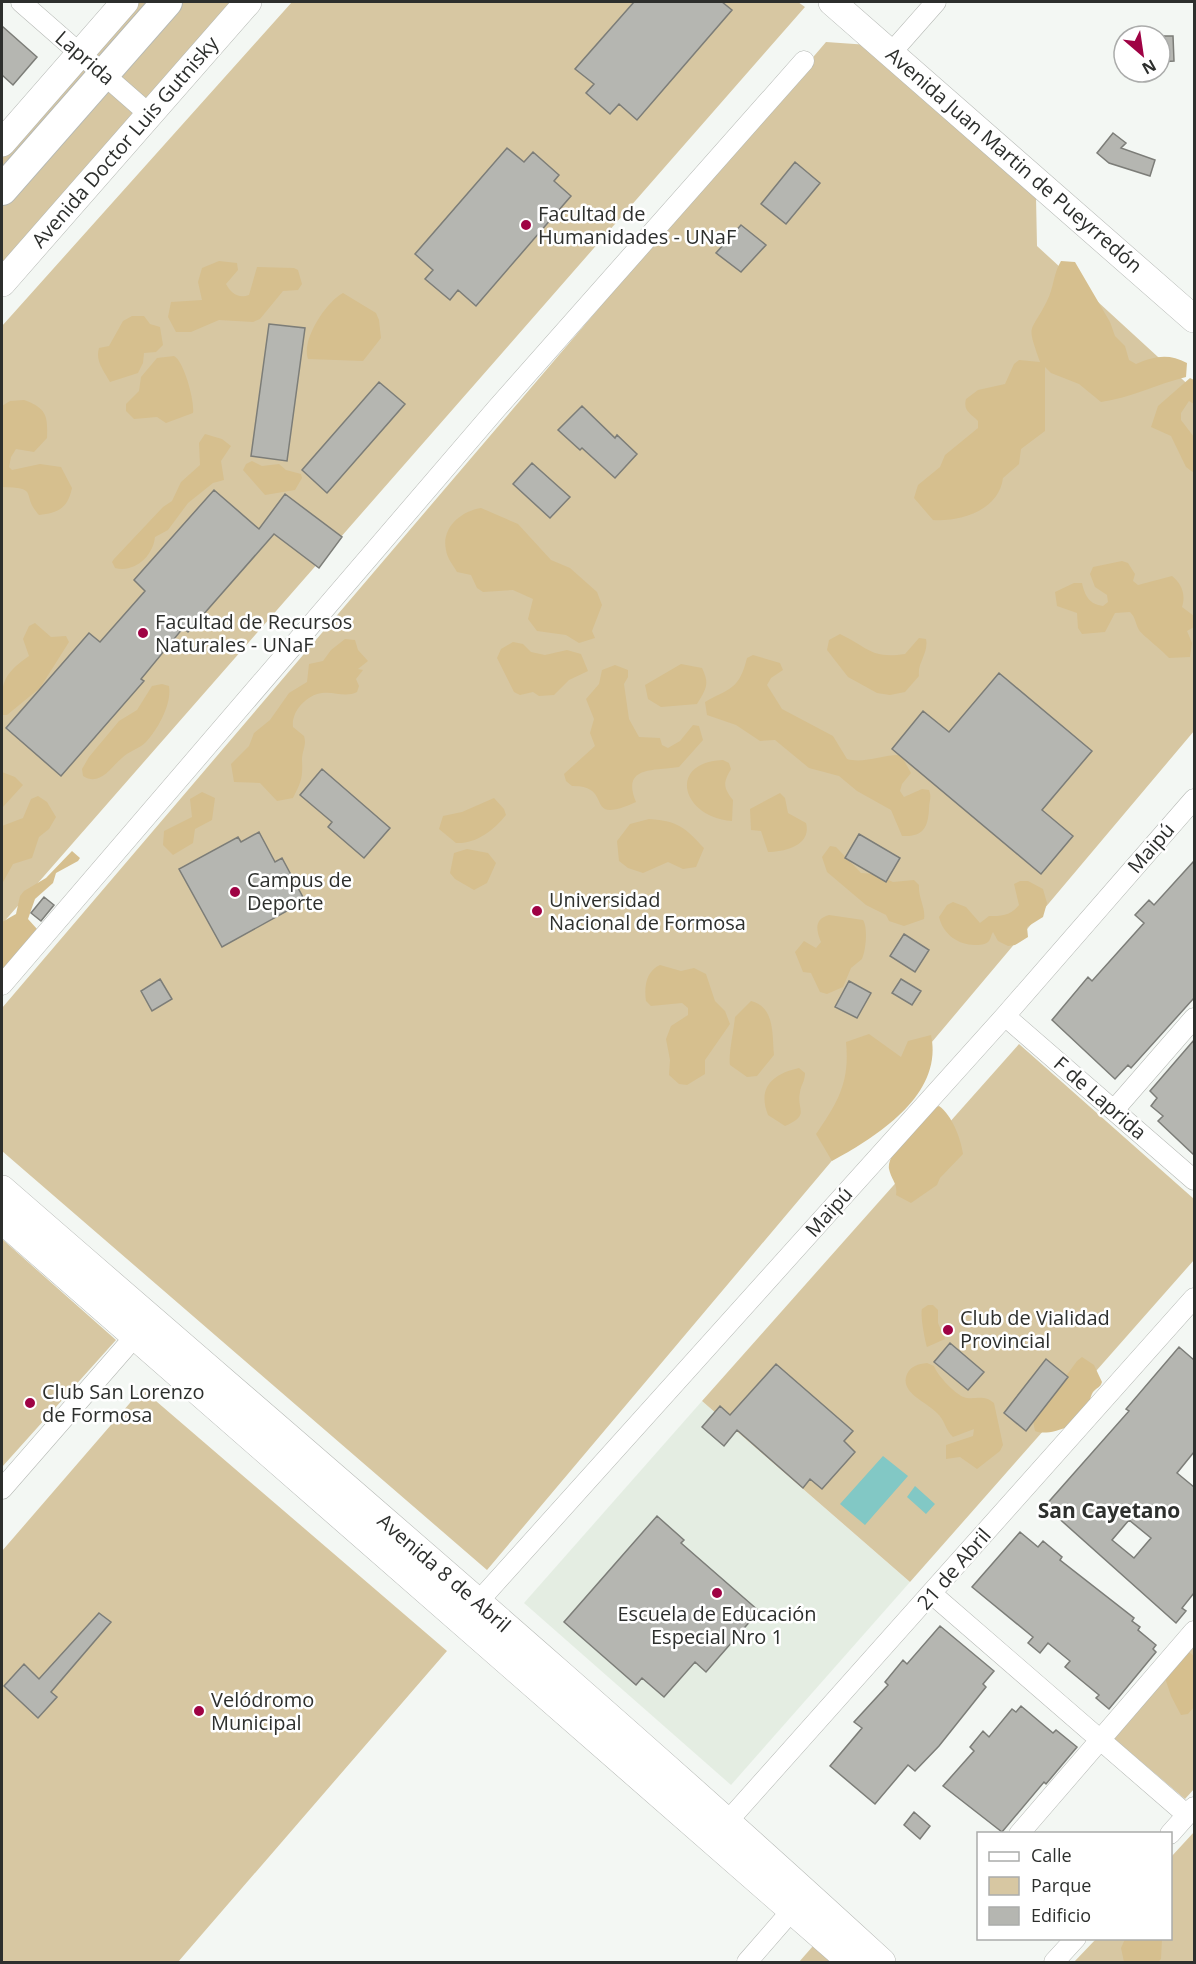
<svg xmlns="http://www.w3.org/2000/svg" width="1196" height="1964" font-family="'Open Sans',sans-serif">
	<rect width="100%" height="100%" fill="#f3f7f3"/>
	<path fill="#e4ede2" d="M702 1401 910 1582 731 1785 524 1603Z"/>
	<path fill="#d7c7a2" d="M135 2H238L2 271V155Z
		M292 2H798L805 7 2 924V326Z
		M826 42 869 45 1036 197 1037 246 1194 390V731L487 1570 2 1151V1008Z
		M1019 1044 1194 1199V1260L910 1582 702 1401Z
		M2 1239 116 1340 2 1467Z
		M142 1389 447 1651 178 1962H2V1551Z
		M1194 1643V1789L1185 1799 1111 1736Z
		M1194 1832V1962H1074L1096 1939 1170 1938 1171 1857Z
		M813 1946 831 1962H799Z"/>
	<path fill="#d6bf8e" d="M219 261 237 263 238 270 226 284C231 293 238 299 249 295L257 267 294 268 298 270 302 284 298 290 283 291 260 319 253 322 219 320 191 332H176L168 317 171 302 202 300 198 282 202 268Z
		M1061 261 1075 262 1110 322 1115 336 1125 346 1129 360 1136 364C1154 356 1169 353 1187 363L1186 377C1157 384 1130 398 1101 402L1079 384 1051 373 1045 367V431L1021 449 1019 464 1003 478C999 510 961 522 933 520L914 498 918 485 940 467 945 455 978 428V421C970 413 963 411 966 399L978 390 1005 384 1014 364 1019 360 1040 362C1026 322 1030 335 1047 301 1054 288 1053 274 1061 261Z
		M343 293 376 313 379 320 381 338 363 361 308 359C301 340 326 302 343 293Z
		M132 316H144L150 324 160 327 163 345 156 352 144 353 143 363 138 373 110 382C104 371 95 361 99 348L109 346 123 321Z
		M174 356C184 361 195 402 193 413L166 423 157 417 134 419 126 411V404L139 391 141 377 157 358Z
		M1190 378 1194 380V404L1189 401 1181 413V420L1194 437V473L1186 467 1171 436 1151 427 1158 406Z
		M24 400C46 408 48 415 47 438L34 452 16 449 11 457 9 467 12 470 40 464 61 467 72 488C68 508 58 513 39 515 20 494 41 488 2 487V406L10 401Z
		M205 434 222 439 231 446 221 461 224 480 213 483 188 503 168 530 155 537C153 556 135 573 115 568L112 562 114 559 163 507 172 501 181 482 200 465 199 443Z
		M252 461 262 466 279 464 286 470 301 474 302 478 295 490 265 495 243 470 246 464Z
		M481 508 518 524 551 560 570 568 597 592 602 605 592 631 595 638 579 643 566 635 537 631 528 619 533 599 513 590 483 592 477 588 471 575 457 572C453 565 447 558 446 550 441 528 461 511 481 508Z
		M1122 561 1128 563 1135 574 1133 581 1138 585 1172 576C1182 584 1186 595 1182 607L1194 616V627L1187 631 1192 643 1190 657 1169 658C1163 651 1140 633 1139 630 1135 623 1136 618 1130 612L1115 613 1105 632 1082 634 1078 628 1077 613 1057 606 1055 592 1074 583H1082C1085 596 1089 604 1103 606L1108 602 1107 595 1095 587 1090 574 1093 567Z
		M35 623 51 637 66 636 69 642 40 688 7 715H2C1 683 2 675 29 656L23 639 29 626Z
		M840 634C869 648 871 659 905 654L919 638 926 639C929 653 917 663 919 676L905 692 890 695 877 693 848 677 827 650 829 640Z
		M345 639 355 640 358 650 368 661 358 669 363 670 356 679 359 686 357 692C345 698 334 691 322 693 306 695 291 712 293 727L304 736C307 745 302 751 302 760 303 778 301 782 293 798L277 801 260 783 234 782 231 764 249 746 254 733 270 720 289 693 307 682 309 664 323 661 331 650Z
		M513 642 523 644 531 652 545 655 567 650 581 654 588 671 569 680 554 695 539 696 533 692 520 695 514 692 497 658 501 649Z
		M753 655 780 663 783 670 771 678 767 685 782 709 833 736 847 759C864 764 884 754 901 755L911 773 902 784 900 791 904 797 922 789 929 790C932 798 929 801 929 809 928 828 923 837 902 836L891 810 857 791 839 776 809 768 775 740 760 741 736 725 707 715 705 702C732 687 739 689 747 658Z
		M681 664 702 668C710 684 706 689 697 704L661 707 648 699 645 685Z
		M615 665 628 670V677L624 684 629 719 639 737 660 738 662 745 668 748 680 741 693 725 699 726 703 740 679 767C653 771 621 766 636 802 581 827 616 785 572 786L566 781 564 774 595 746 590 733 594 719 586 699 599 684 602 670Z
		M162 684 169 686C172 704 158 729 146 742 139 749 129 751 122 758 111 767 100 787 83 776L82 769 89 757 119 721 137 710 152 686Z
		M723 760 729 763 731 769C723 783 723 787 733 800L732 821C681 817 667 762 723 760Z
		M2 772 15 777 23 785 2 808Z
		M202 792 215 798 212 820 195 829 193 843 173 855 163 845 164 831 192 817 190 799Z
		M780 793 785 798 788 813 806 823C812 845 785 852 768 852L761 831 751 830 750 809Z
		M38 796 47 802 56 817 49 829 39 837 32 858 13 864 2 884V826L23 818 31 799Z
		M494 798 504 809 506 815C493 831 476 844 456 843L439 829 443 816 462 812Z
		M649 819C679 821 685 828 704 848L696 867 683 869 668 862 643 873 628 868 619 861 617 841 630 824Z
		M830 846 836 847 861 873 874 874 893 882 914 880 919 885C918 898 926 908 924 919L904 926 889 921 886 915 866 905 827 872 822 857Z
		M467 849 488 853 496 863 487 883 474 890 455 879 450 873 454 853Z
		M72 851 80 858 78 861 56 873 53 883 35 899 28 919 37 929 2 990V922L16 914 20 896 24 891 46 878Z
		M1020 881H1028L1043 889 1047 903 1043 917 1027 927 1028 937 1015 945 1008 946 998 941 993 932C991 935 991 938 989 941 986 945 979 945 975 945 958 945 943 934 939 917L947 905 953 902 966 907 980 923 989 916C1001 916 1010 916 1019 905L1014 884Z
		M829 915 863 920C868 927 866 950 862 959L851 968 843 987 827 994 820 992 811 973 803 972 795 952 804 941 816 948 821 942C816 930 814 919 829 915Z
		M660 965 681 971 694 968 706 974 715 1001 725 1011 730 1024 705 1060V1074L687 1085 679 1084 669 1075 670 1060 666 1039 671 1026 688 1015V1008L682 1003 651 1006 646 1001C644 987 646 971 660 965Z
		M751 1001C775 1007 772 1034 774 1055L757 1076 747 1077 730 1065C728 1056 734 1029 735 1017Z
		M869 1034 901 1057 908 1041 931 1035C944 1095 876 1137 832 1161L816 1134C838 1102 850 1082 846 1042Z
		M799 1068 805 1073C805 1081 801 1085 800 1092 796 1111 811 1114 785 1126L768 1115C757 1087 773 1074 799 1068Z
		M939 1106C952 1115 961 1139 963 1154L940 1178 937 1185 911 1203 896 1195C898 1184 891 1179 889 1169 886 1153 920 1121 931 1109Z
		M928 1305H933L938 1310V1323L945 1339 927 1347C925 1341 920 1315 922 1309Z
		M1082 1357 1094 1365 1102 1382C1100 1388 1097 1387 1093 1392 1089 1398 1090 1407 1086 1414 1078 1425 1048 1437 1035 1431L1033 1421 1077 1361Z
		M927 1363 934 1366C937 1375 957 1397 967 1398 979 1399 984 1395 994 1403L1003 1445 1000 1451 977 1469 960 1457 946 1459V1445L973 1436 974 1429 953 1437C945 1430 945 1420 937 1413 927 1402 899 1393 907 1374 911 1366 918 1364 927 1363Z
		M1185 1649 1194 1656V1707L1188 1714 1181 1715 1171 1696 1163 1672Z
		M1125 1939H1162L1161 1959 1158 1962H1124L1121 1948Z"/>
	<path fill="#82c8c5" d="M883 1456 908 1476 865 1525 840 1504Z
		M915 1486 935 1504 926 1514 907 1497Z"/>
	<path fill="#b5b6b1" stroke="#7c7d78" stroke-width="1.5" fill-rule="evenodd" d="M634 2H722L732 10 637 120 619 104 610 114 586 93 594 84 575 69Z
		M2 26 37 57 13 85 2 75Z
		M1160 36H1173L1174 61 1160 62Z
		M1113 133 1126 143 1121 148 1155 160 1150 176 1109 163 1097 153Z
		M507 148 524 162 533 152 559 175 554 181 571 196 476 306 458 290 450 300 425 279 433 270 415 254Z
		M795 162 820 183 786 224 761 204Z
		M741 225 766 245 741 272 716 253Z
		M269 324 305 328 287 461 251 456Z
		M379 382 405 404 327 493 302 470Z
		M582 406 615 438 617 435 637 454 615 478 582 448 580 450 558 430Z
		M532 463 570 497 550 518 513 484Z
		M214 490 259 529 285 494 342 537 319 568 274 534 188 632 183 628 141 679 144 681 61 776 6 728 89 633 100 642 145 591 134 580Z
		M999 673 1092 751 1042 810 1073 836 1041 874 892 749 923 711 949 732Z
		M322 769 390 828 364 858 328 827 332 822 300 795Z
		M259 832 275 862 282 858 305 901 222 947 179 869 238 837 241 842Z
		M859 834 900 858 886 882 845 858Z
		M1194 861V998L1131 1068 1128 1065 1115 1079 1052 1020 1088 977 1092 981 1144 923 1135 915 1149 900 1154 905Z
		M44 897 54 905 41 921 31 913Z
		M904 934 929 950 915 972 890 956Z
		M160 979 172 999 152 1011 141 991Z
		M901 979 921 991 912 1005 892 993Z
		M849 981 871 993 857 1018 835 1007Z
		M1194 1040V1155L1158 1121 1163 1116 1151 1106 1157 1098 1150 1091Z
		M950 1343 984 1372 968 1390 934 1362Z
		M1179 1347 1194 1360V1452L1177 1473 1194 1487V1593L1182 1608 1186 1611 1176 1623 1045 1506 1129 1411 1126 1409ZM1129 1520 1151 1538 1134 1558 1112 1540Z
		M1046 1359 1068 1377 1026 1431 1004 1413Z
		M776 1364 853 1431 844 1441 855 1452 822 1489 810 1479 803 1488 737 1430 724 1446 702 1427 720 1406 730 1415Z
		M657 1516 684 1540 681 1543 759 1611 706 1672 695 1662 664 1697 642 1678 636 1685 564 1622Z
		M1020 1532 1038 1547 1043 1541 1062 1557 1060 1560 1134 1618 1132 1621 1140 1627 1138 1630 1156 1645 1153 1649 1156 1652 1109 1709 1096 1698 1099 1695 1065 1667 1070 1661 1048 1643 1040 1653 1028 1643 1033 1637 972 1587Z
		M99 1613 111 1622 51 1692 57 1697 38 1718 4 1686 24 1664 39 1679Z
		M940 1626 994 1671 983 1684 986 1687 939 1746 915 1771 908 1765 875 1804 830 1766 862 1728 854 1722 888 1685 885 1682 903 1660 907 1664Z
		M1021 1706 1053 1733 1056 1730 1077 1747 1046 1784 1044 1782 1002 1832 943 1786 974 1751 970 1747 983 1731 989 1737 1012 1709 1016 1712Z
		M914 1812 930 1826 920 1839 904 1825Z"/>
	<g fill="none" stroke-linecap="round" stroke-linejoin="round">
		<g stroke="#b5b8b4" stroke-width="21">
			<path id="minor" d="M21 2 149 114
				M891 53 936 2
				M2 985 497 408 804 61
				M1005 1016 1194 1180
				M1114 1110 1194 1018
				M2 1489 144 1326
				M932 1594 1187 1815
				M469 1612 1005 1016 1194 799
				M719 1831 1194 1298
				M1019 1834 1194 1631
				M1170 1834 1194 1807
				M747 1962 800 1901
				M1054 1962 1076 1938"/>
		</g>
		<g stroke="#b5b8b4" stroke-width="28">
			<path id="secondary" d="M832 2 1194 319
				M2 143 125 2
				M2 283 248 2
				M2 1189C296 1445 595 1698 882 1962
				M2 1220 851 1962"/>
		</g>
		<g stroke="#b5b8b4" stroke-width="32">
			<path id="primary" d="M2 190 167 2"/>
		</g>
		<use href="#minor" stroke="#fff" stroke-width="20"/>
		<use href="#secondary" stroke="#fff" stroke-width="27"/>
		<use href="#primary" stroke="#fff" stroke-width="30"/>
	</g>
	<g fill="#9f0244" stroke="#fff" stroke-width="2">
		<circle cx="526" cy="225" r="6"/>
		<circle cx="143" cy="633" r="6"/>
		<circle cx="235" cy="892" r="6"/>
		<circle cx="537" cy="911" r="6"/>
		<circle cx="948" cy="1330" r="6"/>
		<circle cx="30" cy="1403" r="6"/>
		<circle cx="717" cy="1593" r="6"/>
		<circle cx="199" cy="1711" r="6"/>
	</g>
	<g text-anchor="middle" stroke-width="5" stroke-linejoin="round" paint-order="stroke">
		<g font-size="20" fill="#2d2f2d" stroke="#fff">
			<text transform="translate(85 58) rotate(41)" y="7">Laprida</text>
			<text transform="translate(125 142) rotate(-49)" y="7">Avenida Doctor Luis Gutnisky</text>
			<text transform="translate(1014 160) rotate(41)" y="7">Avenida Juan Martin de Pueyrredón</text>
			<text transform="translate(1151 848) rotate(-49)" y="7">Maipú</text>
			<text transform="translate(1100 1098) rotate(41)" y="7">F de Laprida</text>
			<text transform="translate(829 1212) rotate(-48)" y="7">Maipú</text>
			<text transform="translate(954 1569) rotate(-49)" y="7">21 de Abril</text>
			<text transform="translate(444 1573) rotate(41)" y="7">Avenida 8 de Abril</text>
		</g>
		<g font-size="20" fill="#2d2f2d" stroke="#fff" text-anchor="start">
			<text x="538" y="221">Facultad de<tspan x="538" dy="23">Humanidades - UNaF</tspan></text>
			<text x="155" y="629">Facultad de Recursos<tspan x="155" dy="23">Naturales - UNaF</tspan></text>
			<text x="247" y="887">Campus de<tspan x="247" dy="23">Deporte</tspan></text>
			<text x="549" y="907">Universidad<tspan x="549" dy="23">Nacional de Formosa</tspan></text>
			<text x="960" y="1325">Club de Vialidad<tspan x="960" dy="23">Provincial</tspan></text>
			<text x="42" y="1399">Club San Lorenzo<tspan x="42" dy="23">de Formosa</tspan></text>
			<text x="717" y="1621" text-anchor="middle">Escuela de Educación<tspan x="717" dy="23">Especial Nro 1</tspan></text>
			<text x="211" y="1707">Velódromo<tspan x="211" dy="23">Municipal</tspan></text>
		</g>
		<g font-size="21" font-weight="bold" fill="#2d2f2d" stroke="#fff">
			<text x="1109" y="1518">San Cayetano</text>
		</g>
	</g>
	<rect width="1196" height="1964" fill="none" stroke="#2d2f2d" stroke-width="6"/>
	<rect x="977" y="1832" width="195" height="108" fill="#ffffff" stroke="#abacab" stroke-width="1.5"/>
	<rect x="989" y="1852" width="30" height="9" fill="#ffffff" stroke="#abacab" stroke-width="1.5"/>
	<text x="1031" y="1862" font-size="18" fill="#2d2f2d">Calle</text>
	<rect x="989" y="1877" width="30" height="18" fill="#d7c7a2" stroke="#abacab" stroke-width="1.5"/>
	<text x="1031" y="1892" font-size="18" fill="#2d2f2d">Parque</text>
	<rect x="989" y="1907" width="30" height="18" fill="#b5b6b1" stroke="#abacab" stroke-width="1.5"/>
	<text x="1031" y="1922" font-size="18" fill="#2d2f2d">Edificio</text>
	<g transform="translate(1142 54) rotate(151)"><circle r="28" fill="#ffffff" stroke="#abacab" stroke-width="1.5"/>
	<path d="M0-4.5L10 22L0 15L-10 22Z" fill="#9f0244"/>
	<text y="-9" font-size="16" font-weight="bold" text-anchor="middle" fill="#2d2f2d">N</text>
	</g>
</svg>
